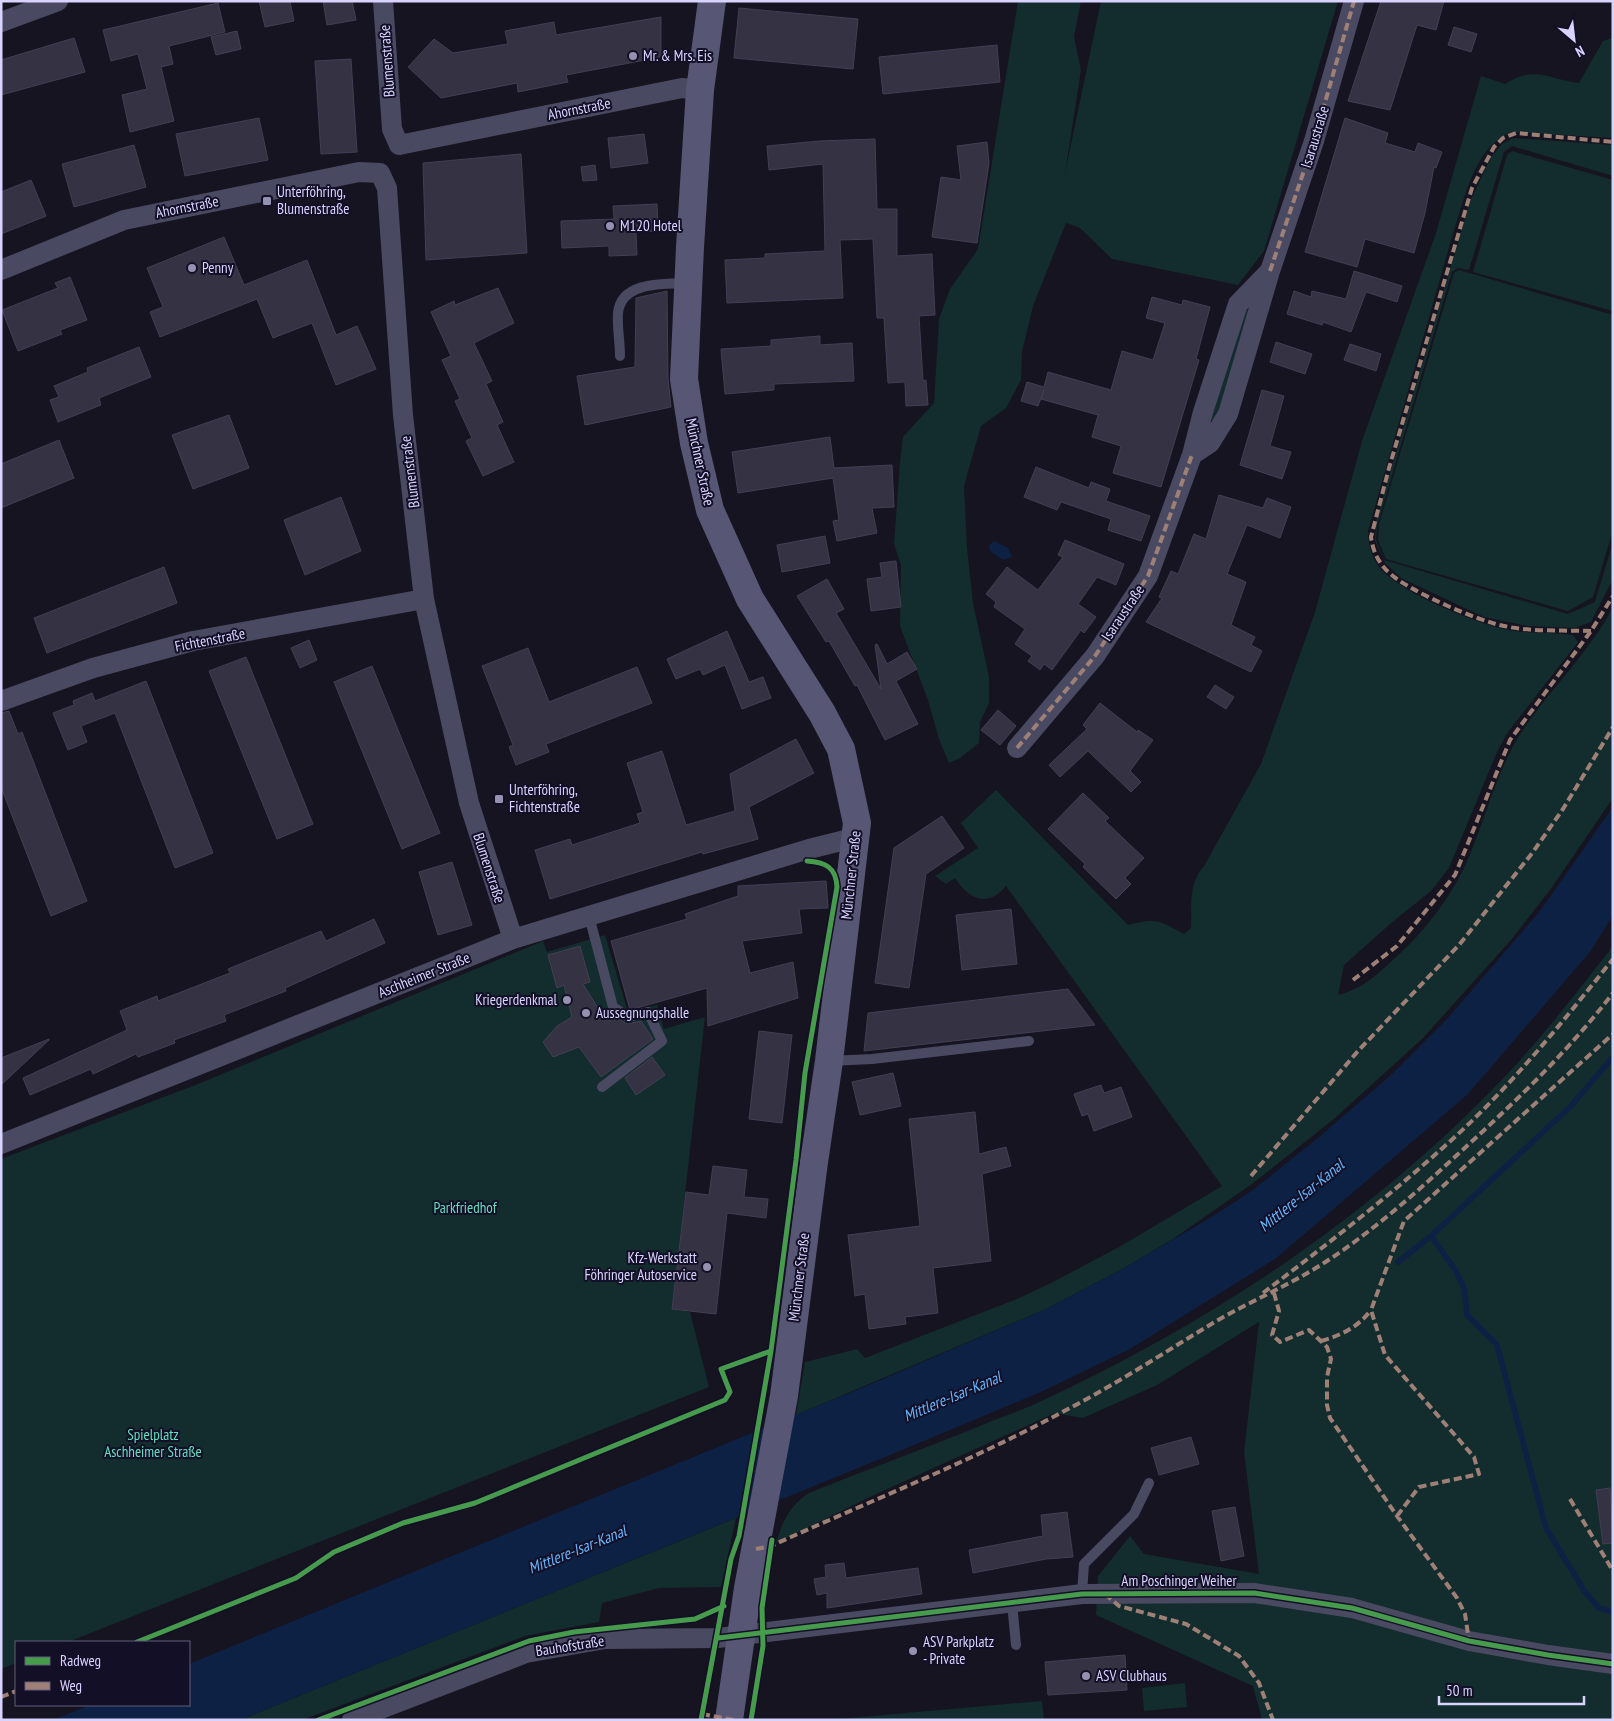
<svg xmlns="http://www.w3.org/2000/svg" width="1614" height="1721" font-family="'PT Sans Narrow',sans-serif">
	<rect width="100%" height="100%" fill="#161421"/>
	<path fill="#132c2d" d="M1018 1H1081L1074 37 1081 70 1065 173 1101 1H1338L1264 251 1238 285 1112 259 1080 228 1066 223 1033 306 1022 352 1021 380 1006 408 981 426 964 486 967 548 973 603 989 677V703L980 722 979 743 960 758 949 763 939 739 928 700 900 626 901 565 894 544 900 462 903 437 934 403 939 319 950 289 978 249Z
		M1613 38V138L1511 132C1473 148 1464 201 1452 237L1368 531C1368 544 1372 557 1379 567 1400 593 1475 623 1508 630 1529 634 1551 632 1573 635L1578 642 1508 732 1497 752 1449 868 1431 891 1390 924 1344 965 1338 995C1364 988 1375 976 1394 959 1423 933 1448 901 1465 866 1483 826 1495 777 1517 739 1546 693 1587 656 1613 607V798L1550 890 1511 940 1423 1038 1334 1119 1252 1184 1173 1239 1126 1267 1046 1309 796 1415 805 1362 857 1349 865 1358 1019 1298 1051 1283 1119 1247 1222 1186 1006 886C988 908 969 900 955 878L946 884 935 876 978 848 961 823 996 790 1128 925C1158 918 1158 920 1184 934L1191 928C1192 905 1188 884 1204 866L1261 764 1315 612 1362 441 1436 233 1481 76 1505 84C1536 65 1547 79 1579 83L1603 41Z
		M1513 138 1613 145V176L1512 146 1504 152 1469 270 1458 268 1452 272 1377 526 1376 540 1384 560 1568 614 1595 602 1613 542V579L1591 622 1575 628 1527 626 1484 617 1401 578 1385 563 1375 541 1376 522 1390 473 1470 202 1491 157 1502 144Z
		M1512 151 1613 180V311L1473 272 1507 155Z
		M1459 270 1613 315V530L1593 597 1568 611 1386 559 1378 540 1379 524 1454 273Z
		M1251 300 1222 417 1213 422 1210 414 1242 309Z
		M605 935 628 1012 657 1005 664 1029 705 1017 672 1309 690 1312 709 1387 68 1642H16V1663L1 1669V1159L198 1084 543 941 547 952Z
		M1613 946V1720H1262L1253 1686 1096 1615 1098 1576 1130 1536 1144 1554 1259 1574 1244 1452 1259 1322 1157 1385 1083 1418 1055 1413 874 1495 776 1543C782 1522 790 1505 809 1493 866 1470 923 1449 980 1426 998 1418 1017 1412 1035 1404 1213 1322 1378 1212 1512 1069 1548 1030 1580 988 1613 946Z
		M736 1518 721 1587 659 1588 602 1603 599 1622 525 1636 302 1720H240Z
		M1185 1683 1187 1707 1144 1711 1142 1688Z
		M1042 1701 1044 1720H827Z"/>
	<path fill="#0d2144" d="M994 541 1008 548 1012 557 1003 560 990 551 989 545Z
		M1613 807V915L1590 952 1467 1095 1275 1259 1130 1349 1043 1391 907 1448 240 1720H53L90 1705H189V1664L876 1382 1046 1309 1126 1267 1210 1218 1253 1190 1319 1137 1391 1075 1447 1019 1540 911Z"/>
	<g fill="none" stroke-linecap="round" stroke-linejoin="round">
		<path stroke="#0d2144" stroke-width="5.5" d="M1431 1236 1456 1271 1464 1288 1467 1315 1497 1345 1546 1528 1585 1592 1599 1608 1613 1612
			M1398 1262 1431 1236 1571 1106 1613 1057"/>
	</g>
	<path fill="#343243" stroke="#433f54" d="M259 1H290L294 21 265 27Z
		M323 1H352L356 20 327 25Z
		M1381 1H1444L1436 30 1417 25 1390 110 1348 101Z
		M218 3 225 32 169 46 173 64 161 67 174 121 130 132 122 95 147 89 138 54 111 61 103 30Z
		M739 8 858 19 853 69 734 58Z
		M661 17V57L566 75 568 82 518 92 517 83 441 98 408 67 434 39 453 53 508 44 505 31 554 22 556 35Z
		M1454 27 1477 34 1471 52 1448 45Z
		M237 31 241 49 216 55 211 37Z
		M74 38 85 72 1 95V60Z
		M997 45 1000 82 883 94 879 57Z
		M351 59 357 152 321 154 315 61Z
		M259 118 268 160 185 176 176 134Z
		M1345 118 1388 133 1385 143 1415 152 1418 143 1442 152 1436 168 1434 167 1425 213 1414 253 1365 239 1357 267 1305 252Z
		M644 134 648 163 611 168 608 138Z
		M875 139 877 209H897V256L932 254 935 315 919 316 923 381 926 380 928 405 906 406 905 382 888 383 884 318H877L873 239 840 240 843 298 727 303 725 260 765 258V254L825 251 823 164 769 170 767 146 819 141Z
		M987 142 989 163 977 243 932 237 941 177 961 180 957 146Z
		M134 145 146 187 74 207 62 164Z
		M521 154 527 253 426 260 423 163Z
		M595 165 597 180 583 181 581 167Z
		M31 180 46 216 1 234V192Z
		M657 204 658 231 636 232 637 255 609 256V246L562 248 561 221 614 219 613 206Z
		M224 237 244 285 307 260 336 335 357 326 376 369 336 385 312 323 273 338 257 299 160 337 150 312 163 307 147 268Z
		M1354 271 1402 286 1397 302 1366 292 1351 332 1323 322 1322 325 1287 314 1294 291 1311 297 1312 291 1346 299Z
		M70 277 87 320 60 330 62 334 18 351 2 310 58 288 55 283Z
		M498 288 514 323 474 343 492 381 486 384 503 422 497 425 514 462 483 476 466 441 472 438 455 401 460 399 442 360 451 356 431 312 454 301 455 305Z
		M667 291 668 378 671 407 585 425 577 376 635 367 636 298Z
		M1152 297 1182 305 1183 300 1210 307 1196 359 1199 360 1161 487 1113 473 1121 446 1092 437 1098 415 1041 399 1044 390 1038 406 1021 401 1027 382 1044 387 1048 372 1111 390 1122 351 1153 360 1165 323 1146 318Z
		M820 336V345L852 343 854 381 774 384V390L725 394 721 349 771 346V340Z
		M1276 342 1312 354 1305 374 1270 362Z
		M1350 344 1381 354 1376 371 1344 360Z
		M139 347 151 377 99 398 101 405 58 422 50 400 59 397 54 386 88 372 87 368Z
		M1262 390 1284 396 1270 446 1291 452 1282 479 1240 465Z
		M229 415 249 468 193 489 172 435Z
		M830 437 834 468 892 465 894 507 872 508 877 533 837 541 833 521 839 520 833 478 738 493 732 452Z
		M59 440 74 478 1 508V464Z
		M1036 467 1089 488 1091 482 1110 489 1106 501 1150 516 1141 541 1108 530 1111 519 1061 502 1057 510 1024 497Z
		M1219 495 1263 508 1267 498 1291 507 1280 538 1247 525 1227 574 1246 582 1231 625 1255 637 1251 645 1262 651 1251 672 1146 622 1162 598 1159 597 1171 571 1178 574 1194 534 1206 539Z
		M341 497 361 551 305 575 284 520Z
		M825 536 830 563 782 572 777 545Z
		M1065 540 1124 564 1116 585 1097 577 1078 604 1096 617 1084 633 1081 630 1052 670 1044 664 1040 670 1028 661 1032 656 1015 644 1025 629 994 607 996 602 986 594 1007 567 1038 590 1063 557 1058 555Z
		M896 561 901 607 871 611 867 579 882 577 880 563Z
		M164 567 177 603 47 653 34 618Z
		M827 579 844 609 836 613 881 689 875 645 877 644 887 664 907 652 917 669 896 681 918 724 885 740 857 685 855 686 829 641 826 642 797 596Z
		M727 631 749 682 763 677 771 698 742 709 725 665 703 675 700 669 676 679 667 659Z
		M309 640 317 660 300 668 291 648Z
		M528 648 549 702 637 667 652 703 546 744 549 752 516 765 509 747 513 745 482 666Z
		M246 657 313 824 277 839 209 671Z
		M372 666 440 833 402 849 334 682Z
		M146 681 213 853 175 868 115 713 81 726 87 742 68 750 53 713 74 705 73 701 92 693 95 701Z
		M1215 685 1234 697 1226 709 1207 697Z
		M1100 703 1137 732 1138 730 1153 740 1130 771 1141 782 1131 792 1088 751 1060 777 1049 765 1087 729 1083 725Z
		M998 710 1016 726 1000 745 981 730Z
		M9 711 18 734 22 732 87 901 51 916 1 787V713Z
		M796 739 814 773 749 807 758 839 703 854 702 852 550 899 535 850 570 839 572 845 640 823 637 814 643 812 627 763 662 751 686 825 735 811 730 774Z
		M1083 793 1109 818 1105 821 1144 858 1125 878 1131 884 1116 899 1083 867 1085 864 1048 829Z
		M942 816 964 848 926 874 909 988 875 983 894 848Z
		M452 862 472 925 438 935 419 872Z
		M826 881 828 908 799 909 802 933 742 941 750 973 793 962 798 998 708 1026 707 988 630 1010 611 941 687 919 685 914 738 896V886Z
		M1011 909 1017 964 962 970 956 915Z
		M374 919 385 943 285 988 286 991 224 1015 226 1021 174 1040 175 1043 138 1057 136 1054 93 1074 91 1069 30 1095 23 1078 127 1030 120 1011 157 996 158 1001 230 973 228 969 321 931 326 941Z
		M580 946 590 982 583 984 606 1021 619 1019 627 1024 641 1021 653 1039 601 1077 579 1047 553 1057 543 1042 557 1026 572 1017 564 985 557 988 548 955Z
		M1068 989 1095 1025 864 1051 868 1013Z
		M759 1031 792 1035 782 1123 749 1119Z
		M49 1039V1040L1 1085V1058Z
		M652 1057 665 1075 636 1095 625 1078Z
		M893 1073 901 1106 860 1115 852 1082Z
		M1101 1085 1104 1093 1121 1087 1132 1117 1094 1131 1088 1114 1082 1116 1074 1094Z
		M975 1112 979 1154 1006 1147 1011 1166 982 1174 991 1261 933 1268 938 1313 905 1317 906 1324 869 1329 865 1294 855 1296 848 1235 920 1226 909 1119Z
		M713 1166 747 1170 744 1197 768 1199 766 1218 727 1213 716 1314 672 1309 686 1192 709 1195Z
		M1191 1437 1199 1464 1159 1475 1151 1448Z
		M1610 1488 1613 1543 1603 1544 1596 1490Z
		M1235 1507 1244 1556 1221 1561 1212 1511Z
		M1067 1512 1073 1557 1046 1559 973 1573 969 1550 1043 1536 1041 1515Z
		M844 1563 846 1578 918 1568 922 1594 827 1608V1593L817 1595 814 1579 826 1577 825 1565Z
		M1125 1655 1127 1690 1048 1695 1045 1662Z"/>
	<g fill="none" stroke-linecap="round" stroke-linejoin="round">
		<path stroke="#4a4962" stroke-width="10" d="M620 356C620 342 617 327 618 313 621 281 665 284 688 283
			M589 916 613 1007 628 1017 648 1012 662 1041 602 1087
			M830 1061 872 1059 1029 1041
			M1082 1594 1084 1564 1134 1514 1149 1483
			M1012 1603 1016 1645"/>
		<path stroke="#4a4962" stroke-width="20" d="M383 1 392 129 399 145
			M1 22 58 1
			M399 145 682 88 700 90
			M380 173 387 188 403 415 424 599 469 803 513 939
			M1 270 124 220 359 172 380 173
			M1192 455 1210 443 1228 414 1270 271 1314 141 1354 1
			M1 701 93 668 193 641 424 599
			M1017 748 1095 656 1148 576 1192 455 1203 412 1238 304 1270 271
			M1 1144 513 939 809 849 857 837
			M352 1720 526 1653 605 1639 718 1638 1082 1594 1254 1593 1352 1608 1469 1641 1548 1655 1613 1664"/>
		<path stroke="#575674" stroke-width="28" d="M712 1 700 90 690 247 684 379 694 443 710 510 750 599 822 713 841 749 857 823 829 1061 814 1162 784 1396 748 1588 729 1720"/>
		<path stroke="#9e8076" stroke-width="4" stroke-dasharray="8 4" stroke-linecap="butt" d="M1270 271 1314 141 1354 1
			M1591 631C1562 630 1532 632 1504 626 1478 621 1412 592 1393 576 1380 566 1373 553 1371 537L1389 468 1472 188 1494 147 1503 138 1516 133 1613 142
			M1017 748 1095 656 1148 576 1192 455
			M1353 980 1397 946 1455 875 1510 740 1591 631 1613 596
			M1251 1176 1358 1051 1459 945 1533 852 1563 809 1613 727
			M1263 1293C1325 1246 1387 1198 1446 1145 1508 1090 1561 1024 1613 959
			M1274 1293 1279 1311 1272 1335 1280 1342 1309 1330 1327 1347 1331 1359 1327 1377V1405L1330 1418 1397 1516 1457 1598 1465 1614 1469 1641
			M1321 1341C1342 1335 1358 1327 1371 1310
			M1570 1499 1613 1571
			M1397 1516 1419 1487 1479 1474 1474 1457 1385 1355 1371 1310 1404 1221 1613 1034
			M756 1549 771 1546C870 1501 972 1461 1068 1409 1118 1383 1165 1352 1213 1323 1252 1300 1293 1284 1330 1259 1375 1229 1417 1192 1457 1155 1512 1105 1567 1053 1613 993
			M1105 1594 1119 1606 1186 1624 1239 1656 1259 1683 1273 1720
			M1 1697 16 1691
			M702 1714 734 1720"/>
		<g stroke="#130f26" stroke-width="8">
			<path id="cycleway" d="M718 1638 1082 1594 1254 1593 1352 1608 1469 1641 1548 1655 1613 1664
				M137 1642 296 1578 334 1552 403 1523 475 1503 725 1400 730 1392 721 1369 771 1351
				M318 1720 529 1641 574 1632 695 1619 724 1606
				M701 1720 731 1559 739 1536 771 1351 796 1160 805 1073 837 887C836 867 825 862 807 861
				M751 1720 763 1646 762 1608 772 1540"/>
		</g>
		<use href="#cycleway" stroke="#469c4c" stroke-width="5"/>
	</g>
	<g fill="#9591b1" stroke="#130f26" stroke-width="2">
		<circle cx="633" cy="56" r="5"/>
		<rect x="262" y="196" width="10" height="10" rx="2.5"/>
		<circle cx="610" cy="226" r="5"/>
		<circle cx="192" cy="268" r="5"/>
		<rect x="494" y="794" width="10" height="10" rx="2.5"/>
		<circle cx="567" cy="1000" r="5"/>
		<circle cx="586" cy="1013" r="5"/>
		<circle cx="707" cy="1267" r="5"/>
		<circle cx="913" cy="1651" r="5"/>
		<circle cx="1086" cy="1676" r="5"/>
	</g>
	<g text-anchor="middle" stroke-width="4" stroke-linejoin="round" paint-order="stroke">
		<g font-size="15" fill="#d9d4ff" stroke="#130f26" text-anchor="start">
			<text x="643" y="61">Mr. &amp; Mrs. Eis</text>
			<text x="277" y="197">Unterföhring,<tspan x="277" dy="17">Blumenstraße</tspan></text>
			<text x="620" y="231">M120 Hotel</text>
			<text x="202" y="273">Penny</text>
			<text x="509" y="795">Unterföhring,<tspan x="509" dy="17">Fichtenstraße</tspan></text>
			<text x="557" y="1005" text-anchor="end">Kriegerdenkmal</text>
			<text x="596" y="1018">Aussegnungshalle</text>
			<text x="697" y="1263" text-anchor="end">Kfz-Werkstatt<tspan x="697" dy="17">Föhringer Autoservice</tspan></text>
			<text x="923" y="1647">ASV Parkplatz<tspan x="923" dy="17">- Private</tspan></text>
			<text x="1096" y="1681">ASV Clubhaus</text>
		</g>
		<g font-size="15" fill="#d9d4ff" stroke="#130f26">
			<text transform="translate(387 61) rotate(-94)" y="5">Blumenstraße</text>
			<text transform="translate(579 109) rotate(-11)" y="5">Ahornstraße</text>
			<text transform="translate(1315 137) rotate(-73)" y="5">Isaraustraße</text>
			<text transform="translate(187 207) rotate(-11)" y="5">Ahornstraße</text>
			<text transform="translate(700 462) rotate(78)" y="5">Münchner Straße</text>
			<text transform="translate(410 472) rotate(-97)" y="5">Blumenstraße</text>
			<text transform="translate(1123 613) rotate(-56)" y="5">Isaraustraße</text>
			<text transform="translate(210 640) rotate(-11)" y="5">Fichtenstraße</text>
			<text transform="translate(489 868) rotate(72)" y="5">Blumenstraße</text>
			<text transform="translate(851 875) rotate(-84)" y="5">Münchner Straße</text>
			<text transform="translate(424 975) rotate(-22)" y="5">Aschheimer Straße</text>
			<text transform="translate(799 1277) rotate(-83)" y="5">Münchner Straße</text>
			<text x="1179" y="1586">Am Poschinger Weiher</text>
			<text transform="translate(570 1646) rotate(-9)" y="5">Bauhofstraße</text>
		</g>
		<g font-size="15" fill="#5fe0c0" stroke="#130f26">
			<text x="465" y="1213">Parkfriedhof</text>
			<text x="153" y="1440">Spielplatz<tspan x="153" dy="17">Aschheimer Straße</tspan></text>
		</g>
		<g font-size="16" font-style="italic" fill="#62b6ff" stroke="#130f26">
			<text transform="translate(1301 1195) rotate(-39)" y="6">Mittlere-Isar-Kanal</text>
			<text transform="translate(952 1396) rotate(-23)" y="6">Mittlere-Isar-Kanal</text>
			<text transform="translate(577 1549) rotate(-22)" y="6">Mittlere-Isar-Kanal</text>
		</g>
	</g>
	<rect width="1614" height="1721" fill="none" stroke="#d9d4ff" stroke-width="5"/>
	<rect x="15" y="1641" width="175" height="65" fill="#130f26" stroke="#625e7d"/>
	<rect x="25" y="1657" width="25" height="8" fill="#469c4c" stroke="#625e7d"/>
	<text x="60" y="1666" font-size="15" fill="#d9d4ff">Radweg</text>
	<rect x="25" y="1682" width="25" height="8" fill="#9e8076" stroke="#625e7d"/>
	<text x="60" y="1691" font-size="15" fill="#d9d4ff">Weg</text>
	<g transform="translate(1574 40) rotate(152)" stroke="#130f26" stroke-width="4" paint-order="stroke">
	<path d="M0-4L9 19L0 12L-9 19Z" fill="#d9d4ff"/>
	<text y="-8" font-size="14" font-weight="bold" text-anchor="middle" fill="#d9d4ff">N</text>
	</g>
	<path d="M1439 1696v8h145v-8" fill="none" stroke="#d9d4ff" stroke-width="2.5"/>
	<text x="1446" y="1696" font-size="15" fill="#d9d4ff" stroke="#130f26" stroke-width="4" paint-order="stroke">50 m</text>
</svg>
